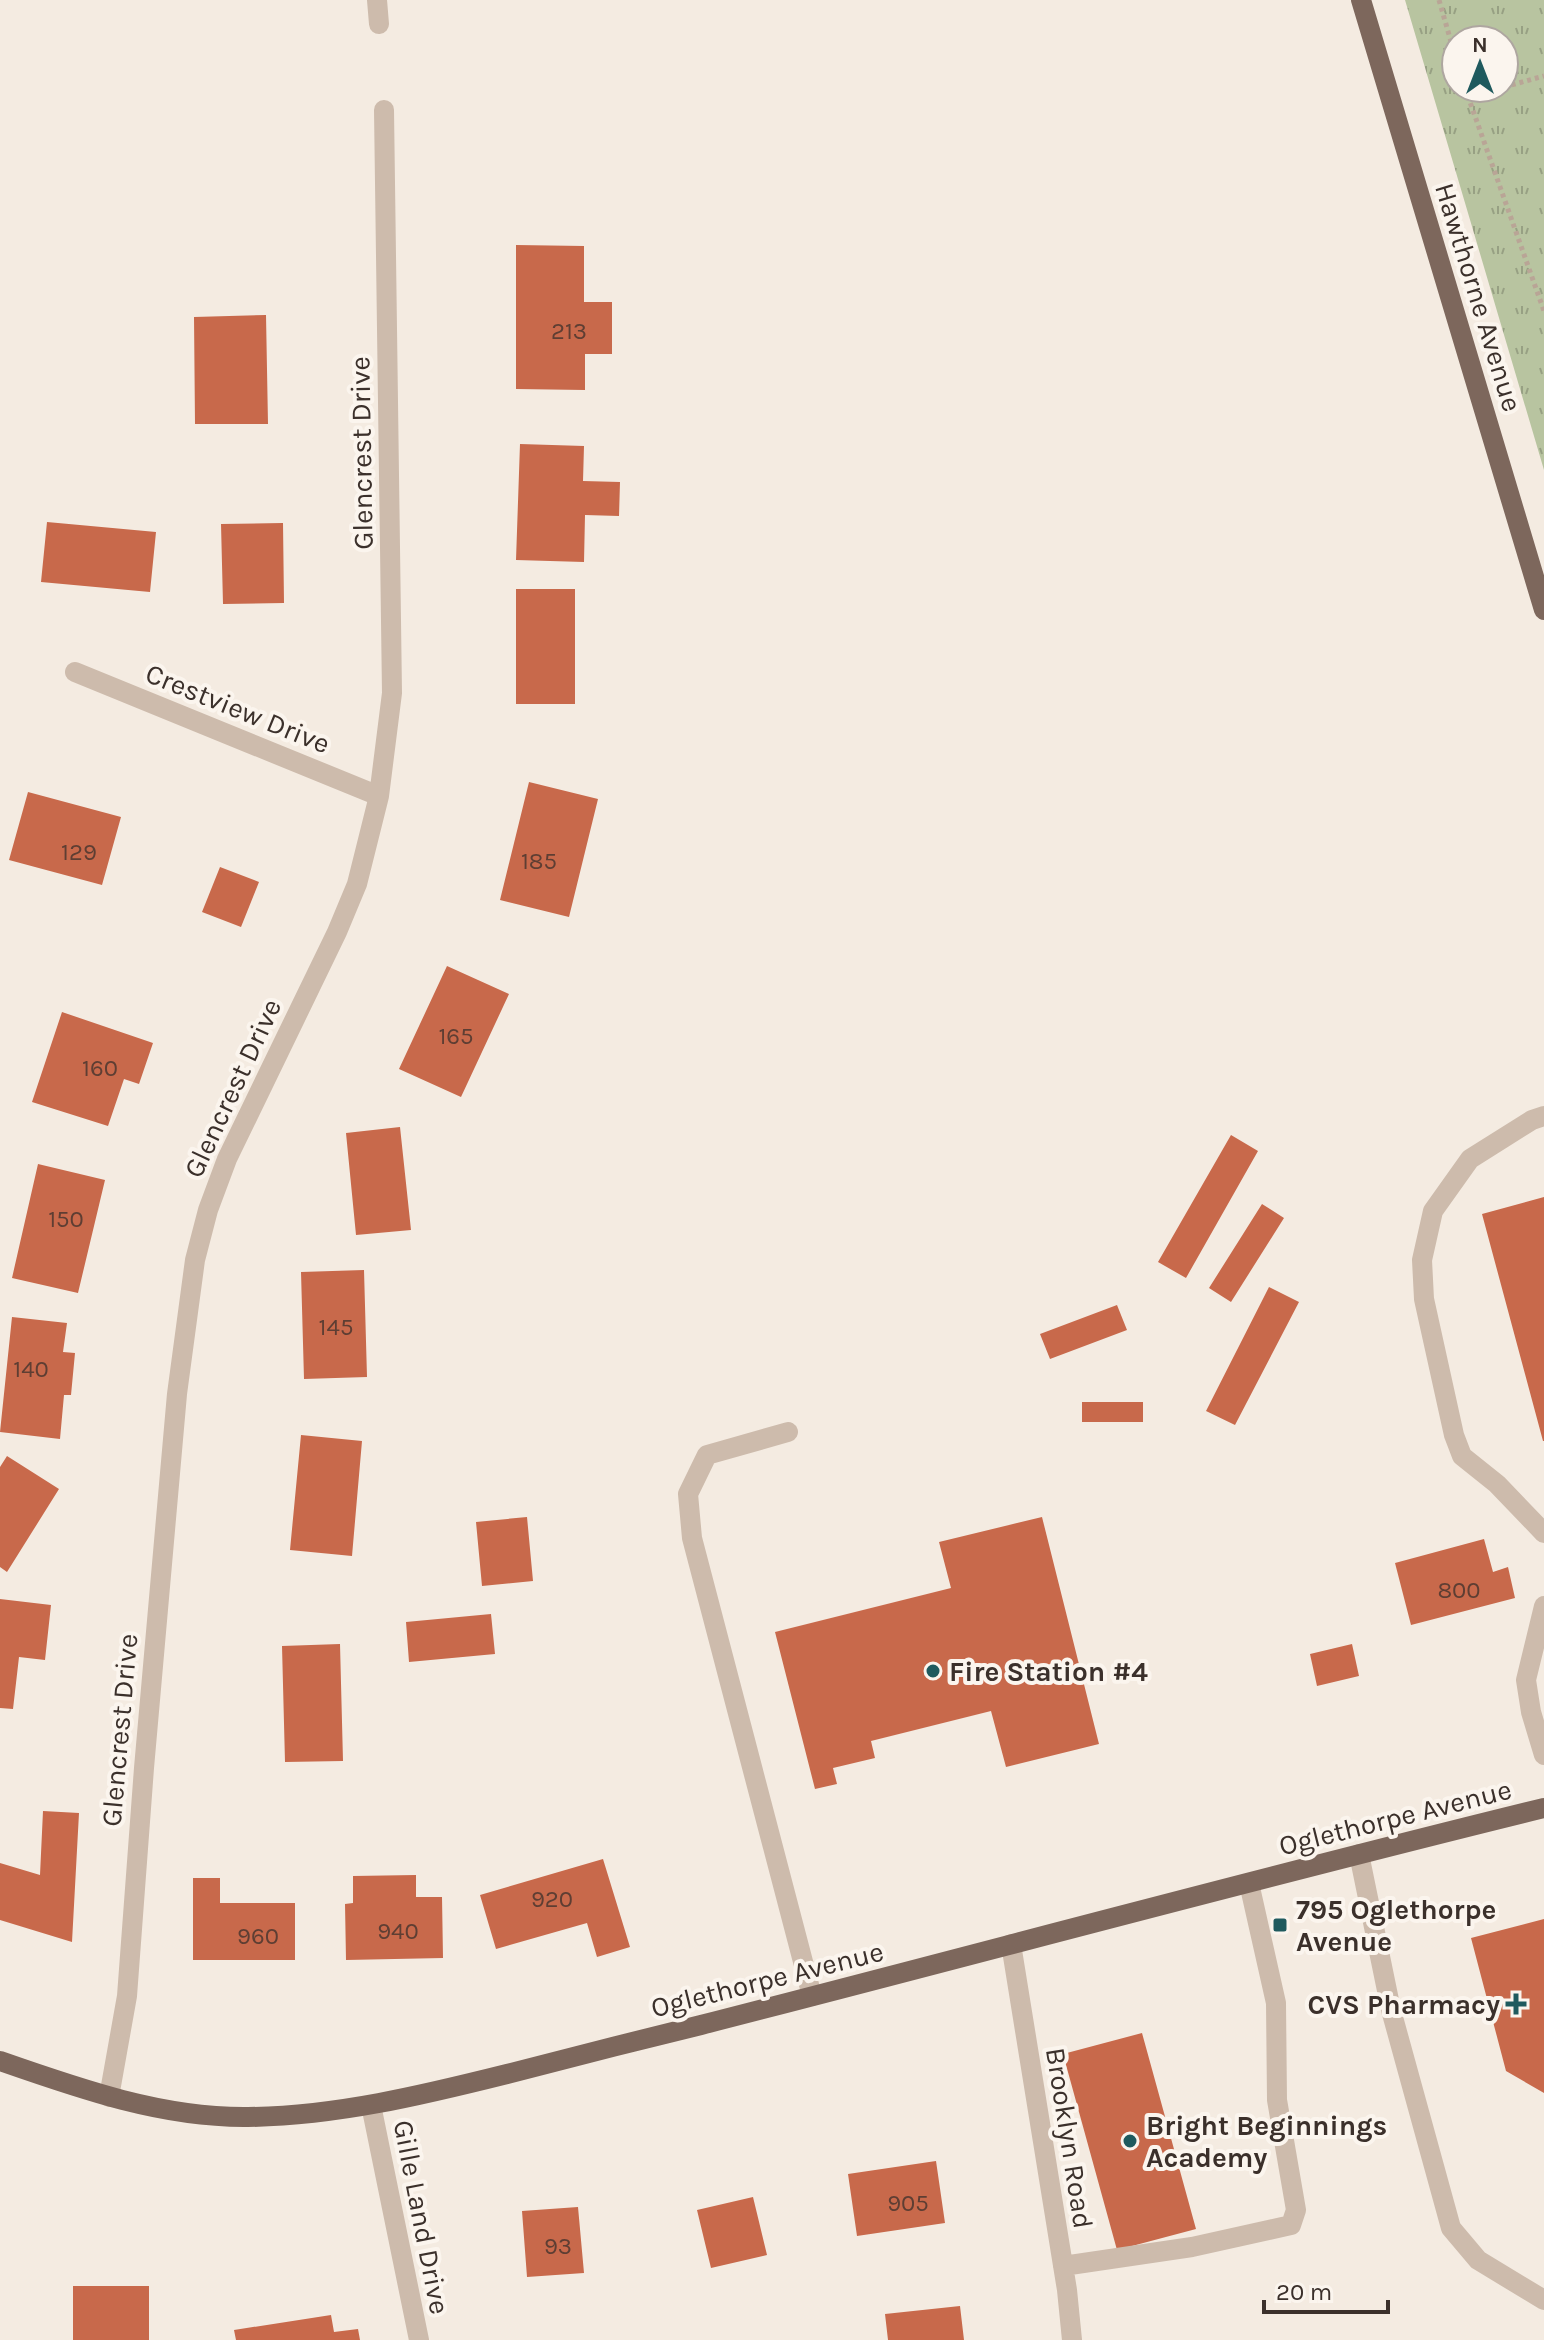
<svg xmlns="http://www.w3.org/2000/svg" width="1544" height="2340" font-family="Karla,sans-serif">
	<defs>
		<pattern id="park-tufts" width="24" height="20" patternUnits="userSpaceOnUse" patternTransform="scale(2)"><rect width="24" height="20" fill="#b8c4a0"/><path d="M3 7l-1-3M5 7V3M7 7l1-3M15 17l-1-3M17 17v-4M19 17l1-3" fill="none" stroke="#97a083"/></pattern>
	</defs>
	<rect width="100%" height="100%" fill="#f4ebe1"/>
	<path fill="url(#park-tufts)" fill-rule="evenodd" d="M1405 0H1544V470ZM1456 40H1504V88H1456Z"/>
	<path fill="#c8694b" d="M516 245 584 246V302H612V354H585V390L516 389Z
		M266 315 268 424H195L194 317Z
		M520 444 584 446 583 481 620 482 619 516 585 515 584 562 516 560Z
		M47 522 156 532 150 592 41 582Z
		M283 523 284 603 223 604 221 524Z
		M516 589H575V704H516Z
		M529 782 598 799 569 917 500 900Z
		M28 792 121 817 102 885 9 860Z
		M220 867 259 882 241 927 202 912Z
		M447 966 509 994 461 1097 399 1069Z
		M62 1012 153 1043 139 1084 124 1079 108 1126 32 1102Z
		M400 1127 411 1230 356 1235 346 1133Z
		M1231 1135 1258 1151 1186 1278 1158 1262Z
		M38 1164 105 1180 78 1293 12 1278Z
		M1544 1197V1441H1543L1482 1214Z
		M1262 1204 1284 1218 1231 1302 1209 1288Z
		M364 1270 367 1377 304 1379 301 1272Z
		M1269 1287 1299 1302 1235 1425 1206 1411Z
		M1117 1305 1127 1330 1050 1359 1040 1334Z
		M12 1317 67 1323 63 1352 75 1353 71 1395H64L60 1439 0 1432Z
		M1082 1402H1143V1422H1082Z
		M301 1435 362 1441 352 1556 290 1550Z
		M7 1456 59 1489 7 1572 0 1567V1467Z
		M527 1517 533 1581 482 1586 476 1522Z
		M1042 1517 1099 1744 1006 1767 991 1711 871 1741 875 1758 833 1768 837 1784 815 1789 775 1632 951 1588 939 1542Z
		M1484 1539 1493 1572 1508 1567 1515 1598 1411 1625 1395 1563Z
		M0 1599 51 1605 45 1660 19 1657 13 1709 0 1708Z
		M491 1614 495 1654 409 1662 406 1622Z
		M340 1644 343 1761 285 1762 282 1646Z
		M1352 1644 1359 1676 1317 1686 1310 1654Z
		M43 1811 79 1813 72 1942 0 1920V1863L40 1875Z
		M603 1859 630 1947 597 1957 587 1923 496 1949 480 1895Z
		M416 1875V1897H442L443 1958 346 1960 345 1904 353 1903V1876Z
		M193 1878H220V1903H295V1960H193Z
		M1544 1919V2093L1506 2071 1471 1938Z
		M1142 2033 1196 2229 1117 2250 1063 2054Z
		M936 2161 945 2223 857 2236 848 2174Z
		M753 2197 767 2255 711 2268 697 2210Z
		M578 2207 584 2273 527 2277 522 2211Z
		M73 2286H149V2340H73Z
		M960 2306 964 2340H888L885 2314Z
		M331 2315 334 2332 358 2329 360 2340H236L234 2330Z"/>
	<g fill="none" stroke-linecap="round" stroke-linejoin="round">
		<path stroke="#b9a596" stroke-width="5" stroke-dasharray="4 4" stroke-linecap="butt" d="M1439 0 1456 59
			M1504 87 1544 76
			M1465 88 1544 311
			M1467 98 1502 88"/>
		<path stroke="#cdbbac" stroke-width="20" d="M377 0 379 24
			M75 672 379 796
			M1544 1116 1532 1120 1470 1159 1433 1211 1422 1260 1424 1299 1454 1435 1462 1456 1497 1484 1544 1533
			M788 1432 707 1455 688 1494 692 1538 812 1996
			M1544 1606 1526 1680 1531 1712 1544 1755
			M1359 1854 1391 2010 1451 2228 1478 2260 1544 2300
			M1011 1944 1067 2290 1072 2340
			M109 2097 127 1996 144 1768 177 1394 195 1260 208 1210 227 1159 337 932 357 884 379 796 392 693 384 110
			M371 2105 419 2340
			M1063 2266 1192 2247 1291 2225 1296 2210 1277 2100 1276 2003 1249 1883"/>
		<path stroke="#7d675c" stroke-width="20" d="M1361 0 1544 610
			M0 2061C80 2089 163 2118 248 2117 336 2116 423 2095 507 2074 572 2057 636 2041 701 2025 982 1953 1262 1877 1544 1808"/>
	</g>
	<g fill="#1f5a5e" stroke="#fbf5ee" stroke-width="3">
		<circle cx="933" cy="1671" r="8"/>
		<rect x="1272" y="1917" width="16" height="16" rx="4"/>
		<path d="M1512 1992h8v8h8v8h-8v8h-8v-8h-8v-8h8z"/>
		<circle cx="1130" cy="2141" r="8"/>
	</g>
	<g text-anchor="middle" stroke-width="8" stroke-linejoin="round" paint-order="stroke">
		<g font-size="24" fill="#5e3e33">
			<text x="569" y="339">213</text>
			<text x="79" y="860">129</text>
			<text x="539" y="869">185</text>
			<text x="456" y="1044">165</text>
			<text x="100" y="1076">160</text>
			<text x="66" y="1227">150</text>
			<text x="336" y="1335">145</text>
			<text x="31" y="1377">140</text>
			<text x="1459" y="1598">800</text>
			<text x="552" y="1907">920</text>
			<text x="398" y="1939">940</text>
			<text x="258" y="1944">960</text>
			<text x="908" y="2211">905</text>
			<text x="558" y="2254">93</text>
		</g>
		<g font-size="28" fill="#3b302b" stroke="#fbf5ee">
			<text transform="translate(1479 297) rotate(73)" y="10">Hawthorne Avenue</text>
			<text transform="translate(361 453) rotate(-91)" y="10">Glencrest Drive</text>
			<text transform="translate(238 708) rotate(22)" y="10">Crestview Drive</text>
			<text transform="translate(232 1088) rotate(-65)" y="10">Glencrest Drive</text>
			<text transform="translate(119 1730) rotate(-85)" y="10">Glencrest Drive</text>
			<text transform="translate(1395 1817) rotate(-14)" y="10">Oglethorpe Avenue</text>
			<text transform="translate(767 1979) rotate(-14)" y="10">Oglethorpe Avenue</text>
			<text transform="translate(1070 2138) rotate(81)" y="10">Brooklyn Road</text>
			<text transform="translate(422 2217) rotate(79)" y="10">Gille Land Drive</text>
		</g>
		<g font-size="28" font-weight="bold" fill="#3b302b" stroke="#fbf5ee" text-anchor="start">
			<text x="949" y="1681">Fire Station #4</text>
			<text x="1296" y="1919">795 Oglethorpe<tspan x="1296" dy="32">Avenue</tspan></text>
			<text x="1500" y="2014" text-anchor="end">CVS Pharmacy</text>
			<text x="1146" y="2135">Bright Beginnings<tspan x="1146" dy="32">Academy</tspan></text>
		</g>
	</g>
	<g transform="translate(1480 64)"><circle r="38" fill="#fbf5ee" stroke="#aea6a0" stroke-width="2"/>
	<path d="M0-6L14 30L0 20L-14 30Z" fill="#1f5a5e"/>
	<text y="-12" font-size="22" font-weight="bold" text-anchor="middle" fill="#3b302b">N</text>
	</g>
	<path d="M1264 2300v12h124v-12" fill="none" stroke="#3b302b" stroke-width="4"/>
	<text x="1276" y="2300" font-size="24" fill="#3b302b" stroke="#fbf5ee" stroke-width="6" paint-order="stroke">20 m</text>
</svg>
